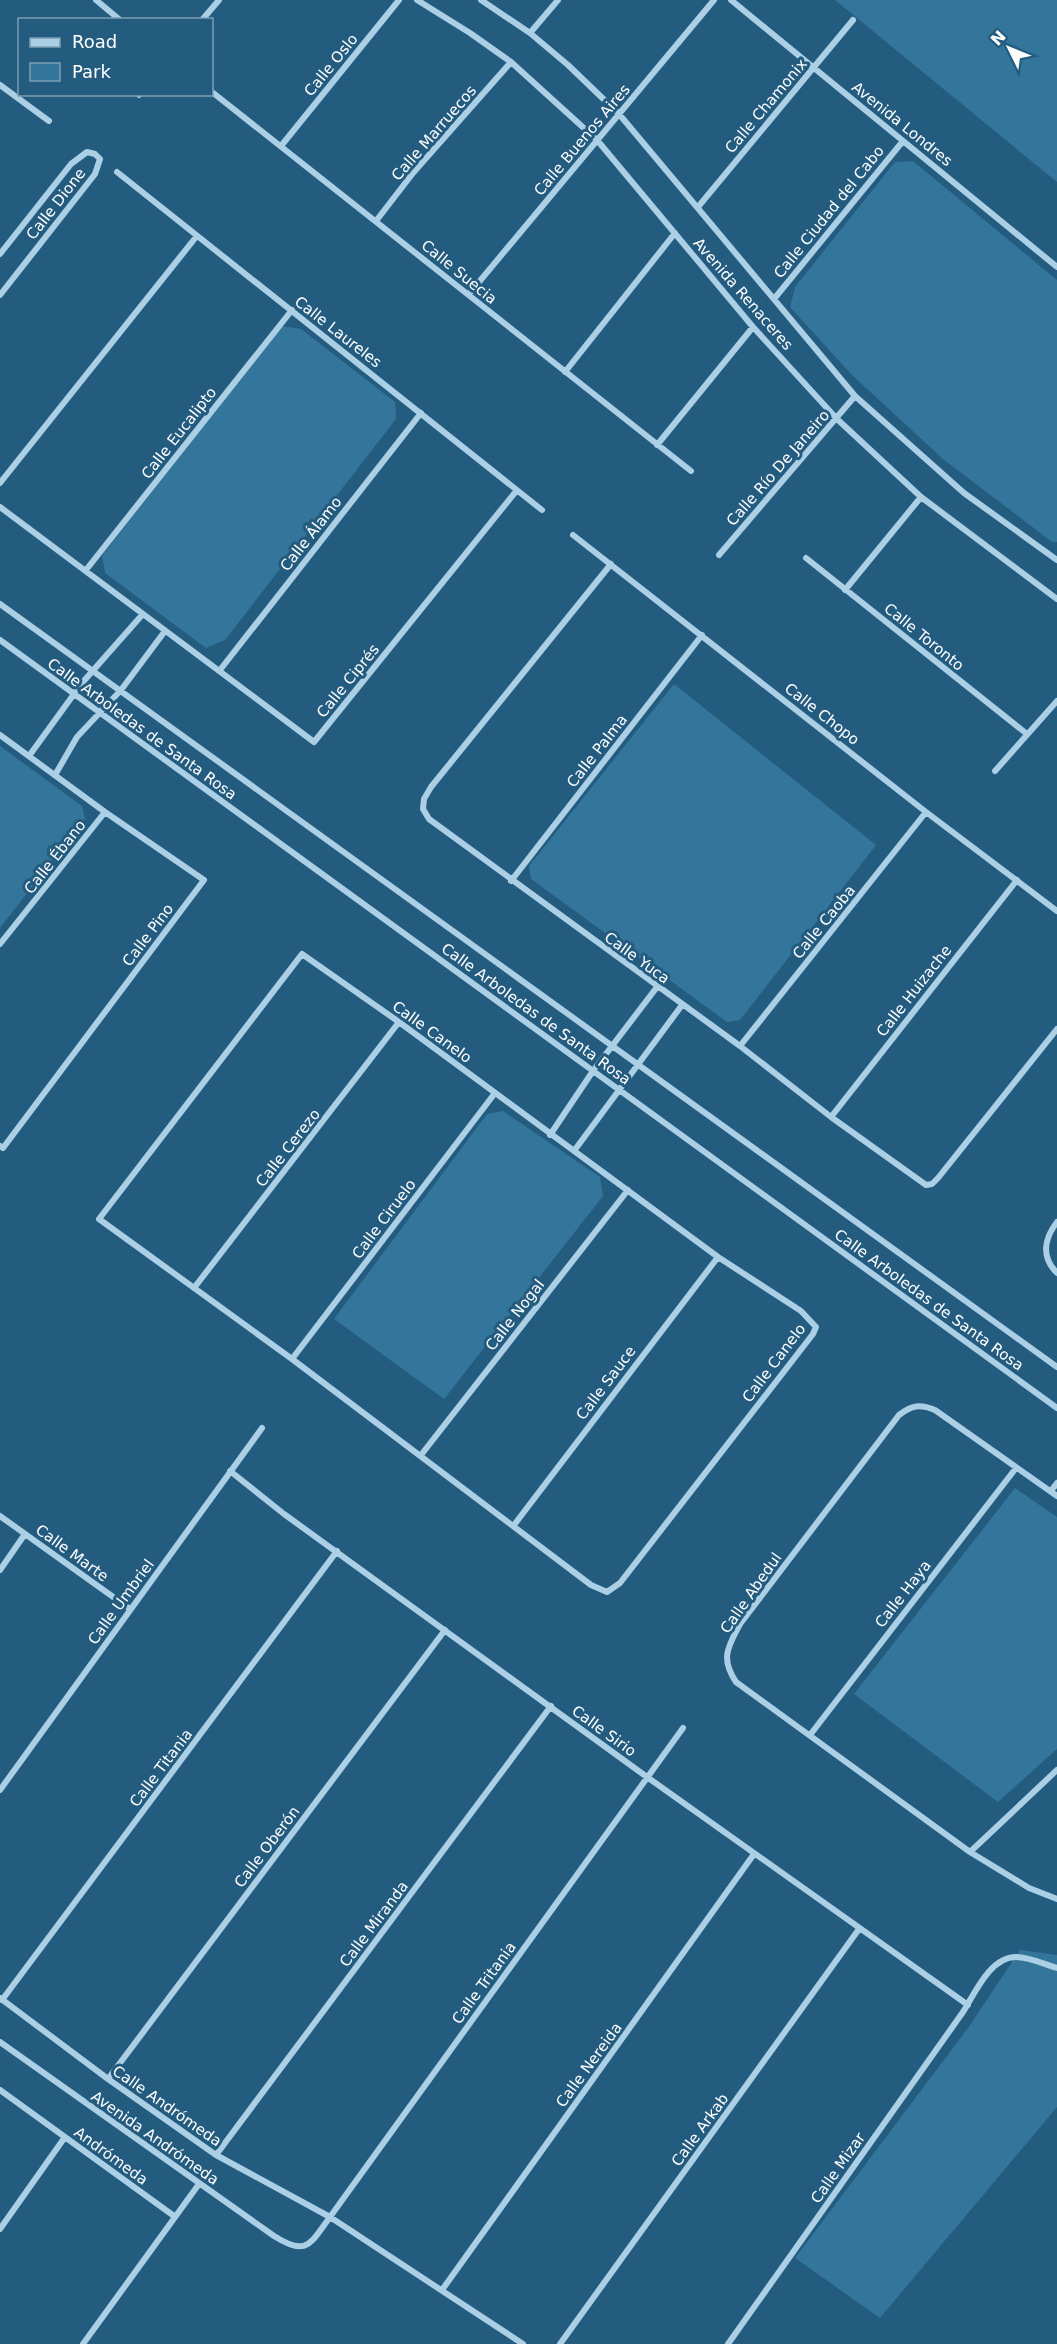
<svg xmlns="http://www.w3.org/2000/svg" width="1057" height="2344" font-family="'DejaVu Sans',sans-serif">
	<rect width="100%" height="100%" fill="#245c80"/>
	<path fill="#34759b" d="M835 0H1057V182Z
		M913 161 1057 280V542H1052L943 459 852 375 790 307 795 287 895 162Z
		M281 326 301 329 395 402 396 419 225 640 206 648 105 573 102 556Z
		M674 684 876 845 740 1020 727 1022 531 879 529 866Z
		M0 746 82 806 85 819 0 928Z
		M503 1111 600 1177 603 1196 444 1399 334 1319 487 1114Z
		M1015 1488 1057 1517V1749L998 1802 854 1694Z
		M1020 1950 1057 1955V2107L880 2318 795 2258 968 2028Z"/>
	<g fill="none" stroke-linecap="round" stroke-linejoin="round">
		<path stroke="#abd0e6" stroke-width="6" d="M96 0 120 20
			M417 0 470 33 511 62 597 140 753 327 837 419 921 497 1057 599
			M481 0 530 33 568 65 619 114 855 396 964 493 1057 560
			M731 0 1057 267
			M202 20 219 0
			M530 33 558 0
			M0 85 49 121
			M212 92 691 471
			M139 95 140 94
			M281 146 399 0
			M117 172 542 510
			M698 207 853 20
			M376 221 413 173 511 62
			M0 254 71 164 87 152 95 154 100 159 95 174 0 295
			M469 294 714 0
			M774 299 903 141
			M565 372 675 233
			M657 445 753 327
			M0 483 196 237
			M0 507 314 742 517 490
			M573 535 926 812 1057 911
			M719 555 855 396
			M806 558 1027 734
			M611 564 431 787 424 799 423 809 429 819 740 1046 831 1117 926 1185 932 1184 938 1178 1057 1029
			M86 570 292 310
			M845 590 921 497
			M0 604 1057 1367
			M0 640 1057 1408
			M220 670 421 413
			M0 735 105 812 204 880 3 1148 0 1146
			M29 756 82 683 142 615
			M995 771 1057 701
			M55 775 77 737 121 690 165 631
			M511 881 702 635
			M0 944 105 812
			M302 954 399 1022 718 1257 801 1311 816 1327 813 1334 620 1583 607 1592 591 1585 292 1359 99 1219Z
			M740 1046 926 812
			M831 1117 1017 880
			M550 1135 593 1071 657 987
			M574 1151 682 1005
			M1057 1222C1044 1239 1041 1257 1057 1273
			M194 1288 399 1022
			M292 1359 495 1093
			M421 1455 628 1190
			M230 1471 284 1514 647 1777 968 2005
			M1051 1491 1057 1483
			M1057 1496 935 1410C920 1404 912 1405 899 1415L740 1624C728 1647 720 1658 736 1682L970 1852 1029 1888 1057 1899
			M0 1516 130 1609
			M514 1525 718 1257
			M0 1570 25 1534
			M810 1735 1016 1468
			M0 1790 262 1428
			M970 1852 1057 1770
			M0 1998 108 2079 216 2155 330 2217 523 2344
			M2 2000 337 1551
			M0 2042 274 2236C307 2257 310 2244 330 2217L683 1728
			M108 2079 445 1630
			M0 2090 174 2216
			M216 2155 551 1706
			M0 2229 65 2137
			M442 2290 754 1854
			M83 2344 199 2184
			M560 2344 859 1929
			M728 2344 963 2012C975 1993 990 1957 1016 1957 1029 1957 1044 1964 1057 1968"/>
	</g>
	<g text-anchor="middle" stroke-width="6" stroke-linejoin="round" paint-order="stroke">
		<g font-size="15" fill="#fff" stroke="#245c80">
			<text transform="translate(331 65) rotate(-51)" y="5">Calle Oslo</text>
			<text transform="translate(766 106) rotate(-50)" y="5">Calle Chamonix</text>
			<text transform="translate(902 124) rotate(39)" y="5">Avenida Londres</text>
			<text transform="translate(434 133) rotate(-49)" y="5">Calle Marruecos</text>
			<text transform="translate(582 140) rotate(-50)" y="5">Calle Buenos Aires</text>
			<text transform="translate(56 204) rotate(-52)" y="5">Calle Dione</text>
			<text transform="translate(829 212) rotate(-51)" y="5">Calle Ciudad del Cabo</text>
			<text transform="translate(459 272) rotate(39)" y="5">Calle Suecia</text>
			<text transform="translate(743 294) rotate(49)" y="5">Avenida Renaceres</text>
			<text transform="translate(338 332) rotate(38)" y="5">Calle Laureles</text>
			<text transform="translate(179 433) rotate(-52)" y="5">Calle Eucalipto</text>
			<text transform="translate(778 468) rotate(-49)" y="5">Calle Río De Janeiro</text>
			<text transform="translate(311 534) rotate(-52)" y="5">Calle Álamo</text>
			<text transform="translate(924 637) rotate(39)" y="5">Calle Toronto</text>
			<text transform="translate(348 681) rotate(-51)" y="5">Calle Ciprés</text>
			<text transform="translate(822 714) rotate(38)" y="5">Calle Chopo</text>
			<text transform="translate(142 729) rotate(36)" y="5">Calle Arboledas de Santa Rosa</text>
			<text transform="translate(597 751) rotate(-52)" y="5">Calle Palma</text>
			<text transform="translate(55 857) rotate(-52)" y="5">Calle Ébano</text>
			<text transform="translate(824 922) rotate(-51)" y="5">Calle Caoba</text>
			<text transform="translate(148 935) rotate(-53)" y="5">Calle Pino</text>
			<text transform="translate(637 958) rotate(36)" y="5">Calle Yuca</text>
			<text transform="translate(914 991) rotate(-52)" y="5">Calle Huizache</text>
			<text transform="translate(536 1014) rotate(36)" y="5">Calle Arboledas de Santa Rosa</text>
			<text transform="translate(432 1032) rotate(36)" y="5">Calle Canelo</text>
			<text transform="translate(288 1148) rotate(-52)" y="5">Calle Cerezo</text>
			<text transform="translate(384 1219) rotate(-53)" y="5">Calle Ciruelo</text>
			<text transform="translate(929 1300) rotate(36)" y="5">Calle Arboledas de Santa Rosa</text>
			<text transform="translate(515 1315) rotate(-52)" y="5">Calle Nogal</text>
			<text transform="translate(774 1363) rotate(-53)" y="5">Calle Canelo</text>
			<text transform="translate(606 1383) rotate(-53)" y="5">Calle Sauce</text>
			<text transform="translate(72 1553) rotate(36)" y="5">Calle Marte</text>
			<text transform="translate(751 1593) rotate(-55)" y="5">Calle Abedul</text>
			<text transform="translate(903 1594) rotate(-52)" y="5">Calle Haya</text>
			<text transform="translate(121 1602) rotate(-54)" y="5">Calle Umbriel</text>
			<text transform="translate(604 1731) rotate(36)" y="5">Calle Sirio</text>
			<text transform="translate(161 1768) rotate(-53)" y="5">Calle Titania</text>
			<text transform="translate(267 1847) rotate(-53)" y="5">Calle Oberón</text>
			<text transform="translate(374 1924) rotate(-53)" y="5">Calle Miranda</text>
			<text transform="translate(484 1983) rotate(-54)" y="5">Calle Tritania</text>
			<text transform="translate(589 2065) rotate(-54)" y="5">Calle Nereida</text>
			<text transform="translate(167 2106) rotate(35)" y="5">Calle Andrómeda</text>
			<text transform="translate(700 2130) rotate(-54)" y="5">Calle Arkab</text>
			<text transform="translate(155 2138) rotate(35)" y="5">Avenida Andrómeda</text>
			<text transform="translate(111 2156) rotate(36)" y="5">Andrómeda</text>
			<text transform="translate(838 2168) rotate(-55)" y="5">Calle Mizar</text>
		</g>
	</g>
	<rect x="18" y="18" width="195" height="78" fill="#245c80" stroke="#7c9db3" stroke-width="1.5"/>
	<rect x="30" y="38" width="30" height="9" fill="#abd0e6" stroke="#7c9db3" stroke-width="1.5"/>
	<text x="72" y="48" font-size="18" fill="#ffffff">Road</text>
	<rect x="30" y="63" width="30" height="18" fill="#34759b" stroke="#7c9db3" stroke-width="1.5"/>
	<text x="72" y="78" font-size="18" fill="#ffffff">Park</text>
	<g transform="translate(1009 48) rotate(313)" stroke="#245c80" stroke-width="4.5" paint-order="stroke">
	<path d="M0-4.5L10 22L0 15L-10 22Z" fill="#ffffff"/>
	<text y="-9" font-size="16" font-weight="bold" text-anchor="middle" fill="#ffffff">N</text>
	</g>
</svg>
